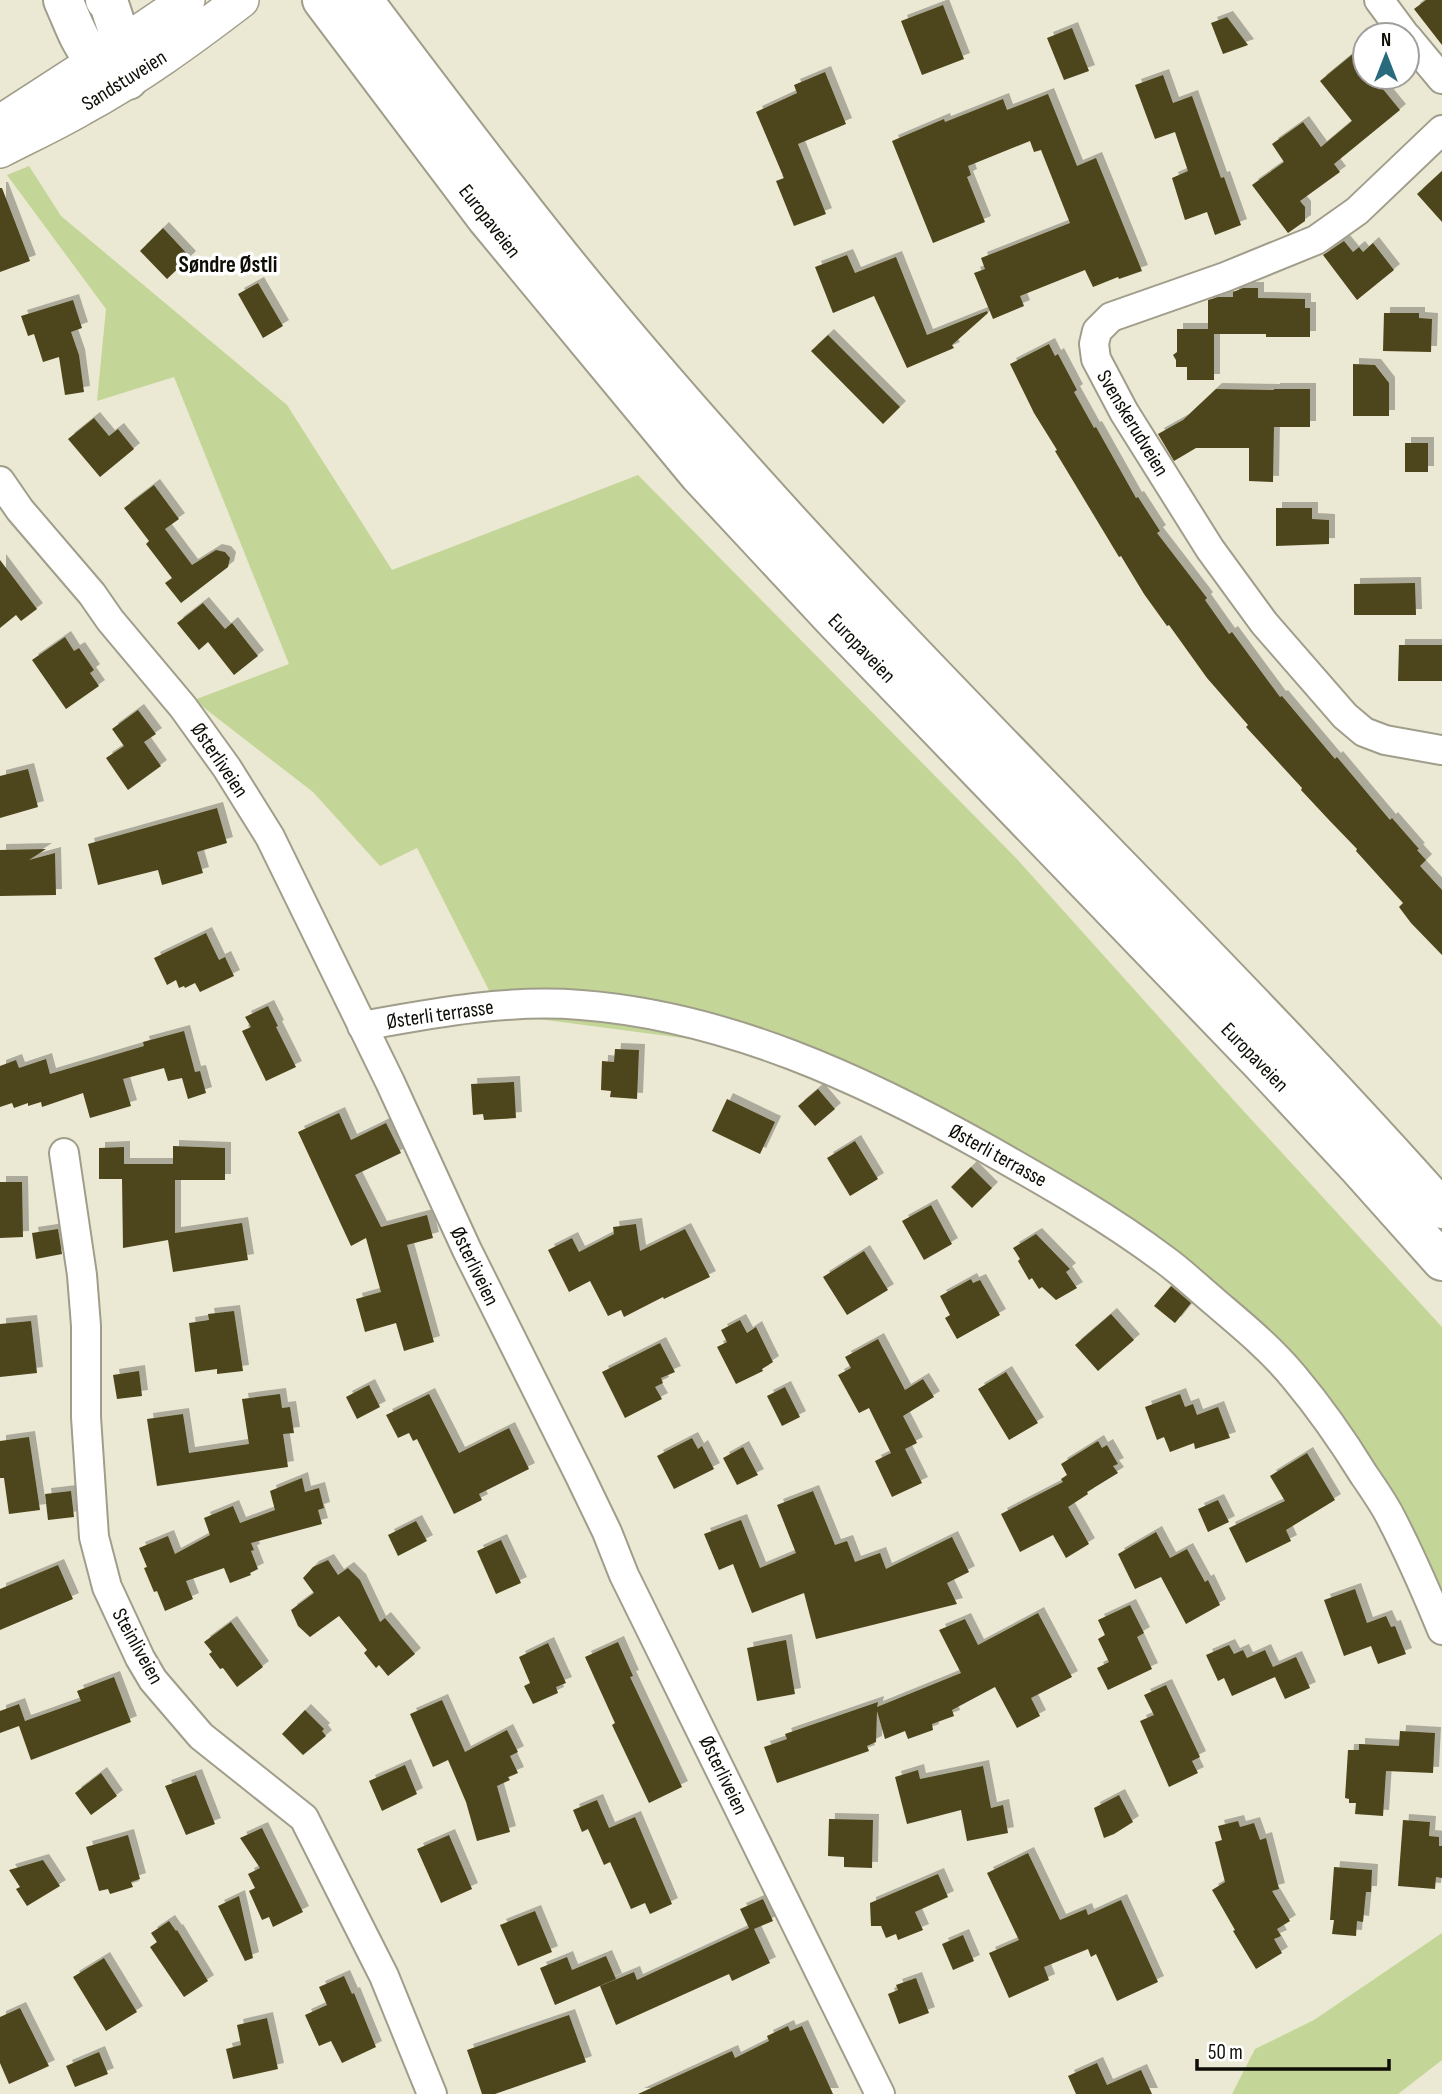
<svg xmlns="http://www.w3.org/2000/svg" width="1442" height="2094" font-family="'Sofia Sans Condensed',sans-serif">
	<defs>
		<filter id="shadow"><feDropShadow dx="6" dy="-6" stdDeviation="0" flood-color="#0004"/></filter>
	</defs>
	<rect width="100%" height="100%" fill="#ebe8d3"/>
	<path fill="#c3d697" d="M29 166 61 216 287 405 392 570 638 475 1015 857 1238 1105 1442 1327V1629L1341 1434 1172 1268 885 1101 713 1042 501 1014 417 848 380 866 313 792 194 700 289 664 174 377 97 401 106 309 7 175Z
		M1442 1933V2060L1398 2094H1232L1255 2049 1314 2020Z"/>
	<path fill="#4d451a" filter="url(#shadow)" d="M1426 0H1442V45L1414 9Z
		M943 5 964 59 922 75 901 21Z
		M1227 17 1248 45 1223 54 1211 23Z
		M1072 28 1089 71 1064 80 1047 38Z
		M1354 53 1365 67V77H1373L1400 110 1334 164 1340 172 1300 201 1305 207V221L1288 233 1252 185 1284 162 1272 144 1303 122 1321 147 1352 121 1320 81Z
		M825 72 846 124 798 144 826 214 794 226 776 181 784 178 756 112 797 93 794 85Z
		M1163 75 1173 103 1192 96 1221 178 1224 177 1241 225 1215 235 1207 212 1185 220 1172 178 1188 171 1175 132 1155 139 1135 85Z
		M1048 94 1077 166 1096 158 1142 271 1119 279 1118 277 1093 287 1085 270 1020 296 1024 306 993 319 974 273 985 269 981 258 1070 223 1041 150 1034 152 1030 141 968 166 971 175 967 177 985 222 933 243 892 141 944 119 945 122 1003 99 1007 110Z
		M1442 171V222L1417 194Z
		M0 188H2L30 261 0 272Z
		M163 228 190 257 167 279 140 251Z
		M1344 241 1353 252 1359 247 1363 252 1373 243 1394 270 1357 300 1323 255Z
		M847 255 855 273 896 257 927 335 987 311 988 313 952 345 954 348 907 368 874 296 833 313 815 267Z
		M258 283 283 326 263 338 238 294Z
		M1243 288H1258V298L1305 299V308H1310V337H1266V334H1214V380H1187V367H1176V360L1173 355 1177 352V329H1208V300L1218 297H1233V292Z
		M73 300 82 328 71 332 79 355 84 392 65 395 59 357 43 362 34 334 28 336 21 316Z
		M1384 313H1419V318L1432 319 1431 352 1383 351Z
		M828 335 900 407 883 424 811 351Z
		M1049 344 1055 356 1058 354 1077 390 1074 392 1094 428 1096 427 1136 498 1138 497 1160 531 1157 533 1207 598 1205 600 1229 634 1232 632 1280 697 1282 696 1335 759 1337 757 1390 820 1392 818 1419 849 1417 850 1426 860 1420 866 1442 890V955L1411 923 1399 907 1403 903 1356 851 1357 849 1329 820 1301 790 1302 788 1246 727 1248 725 1207 678 1169 625 1167 626 1144 594 1121 556 1119 557 1055 451 1057 450 1034 413 1010 364Z
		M1353 364 1375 365 1389 383V416H1353Z
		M1216 389 1274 390V389H1310V427H1274L1273 482 1249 481V448H1196L1174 461 1158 434 1183 420Z
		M94 418 109 436 118 429 134 449 100 477 68 439Z
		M1405 443H1428V472H1405Z
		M154 485 179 519 165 529 192 565 216 550 225 552 230 558 228 567 181 603 165 583 172 578 146 544 149 541 124 508Z
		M1276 508H1312V519L1329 520V544L1276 546Z
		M0 560 37 609 21 621 16 615 0 628Z
		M1415 583 1416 615H1354V584Z
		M203 603 225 629 232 623 258 656 234 675 208 642 199 650 177 623Z
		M65 637 74 651 79 648 94 670 90 673 99 686 66 709 32 660Z
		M1399 645H1442V681H1398Z
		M138 710 156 734 144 742 161 766 128 790 106 758 124 746 112 729Z
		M28 769 38 807 0 818V776Z
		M217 808 227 843 197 852 203 873 162 885 158 870 98 885 88 844Z
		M46 849 29 860 55 853 56 895 0 896V850Z
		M206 933 219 960 225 957 234 976 200 992 195 983 185 988 184 986 179 988 176 980 167 985 154 958Z
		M268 1006 278 1026 276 1027 296 1067 266 1081 242 1031 251 1027 245 1017Z
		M184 1031 195 1072 200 1071 206 1093 188 1099 182 1078 168 1081 164 1068 123 1079 131 1106 90 1118 83 1093 42 1107 41 1102 28 1106V1103L14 1108 12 1103 0 1107V1066L16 1060 19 1068 46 1059 50 1074 144 1046 143 1042Z
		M615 1049 639 1050 637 1099 610 1097 611 1091 601 1090 602 1061 614 1062Z
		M514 1082 516 1118 484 1120 483 1114 473 1115 471 1084Z
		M818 1089 835 1109 815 1126 798 1106Z
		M727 1099 775 1122 760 1154 712 1131Z
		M339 1113 351 1140 386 1123 401 1153 355 1175 381 1227 427 1215 433 1238 407 1245 434 1342 404 1351 396 1323 365 1332 356 1299 381 1292 366 1238 351 1246 298 1132Z
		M855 1141 878 1179 850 1196 827 1158Z
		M173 1146 225 1148V1180H175V1233L242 1223 248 1260 173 1272 168 1240 123 1248 122 1179H99V1148L124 1147V1164H173Z
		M971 1167 992 1188 972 1208 951 1187Z
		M0 1182H22L23 1237 0 1238Z
		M931 1205 952 1244 924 1260 902 1221Z
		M636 1224 640 1251 685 1229 710 1277 664 1299 663 1297 624 1317 621 1310 608 1316 590 1281 569 1292 548 1250 572 1238 579 1252 614 1234 613 1227Z
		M58 1229 62 1254 36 1259 32 1233Z
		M1036 1234 1070 1269 1066 1272 1077 1288 1056 1300 1042 1287 1039 1289 1032 1278 1029 1280 1018 1261 1020 1259 1013 1248Z
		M864 1251 888 1290 847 1315 823 1277Z
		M971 1279 973 1283 980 1280 1000 1315 957 1339 945 1318 950 1315 940 1296Z
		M1171 1286 1191 1303 1175 1323 1154 1306Z
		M234 1311 243 1371 217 1374V1369L195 1372 189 1323 209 1320 208 1314Z
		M1111 1314 1134 1340 1098 1371 1075 1345Z
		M740 1320 747 1333 756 1327 773 1362 762 1369 763 1371 736 1384 717 1347 727 1342 721 1330Z
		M31 1321 37 1373 0 1377V1324Z
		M878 1339 905 1390 923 1379 934 1397 903 1416 917 1443 905 1449 922 1483 892 1497 875 1461 891 1453 869 1408 859 1413 838 1375 851 1368 845 1357Z
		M660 1343 675 1372 661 1378 663 1383 655 1387 662 1399 625 1418 602 1372Z
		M139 1371 142 1396 117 1399 113 1375Z
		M1006 1372 1038 1423 1009 1440 978 1389Z
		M369 1385 380 1407 357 1419 346 1397Z
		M785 1387 800 1417 782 1426 767 1396Z
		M280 1394 282 1408 290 1407 294 1433 283 1434 288 1467 157 1486 147 1419 183 1414 189 1453 249 1444 242 1399Z
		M429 1394 459 1453 509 1428 529 1469 479 1494 482 1500 454 1514 417 1439 413 1441 409 1433 398 1438 386 1415Z
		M1180 1394 1185 1407 1193 1404 1197 1415 1218 1407 1230 1438 1195 1449 1194 1443 1170 1452 1164 1437 1157 1440 1145 1407Z
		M29 1437 40 1510 9 1514 4 1478H0V1441Z
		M692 1438 698 1449 702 1446 714 1469 674 1489 657 1456Z
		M1098 1441 1102 1448 1107 1445 1118 1464 1113 1466 1118 1473 1087 1492 1088 1494 1068 1507 1089 1544 1066 1558 1053 1535 1020 1552 1001 1514 1063 1482 1061 1479 1067 1475 1061 1464Z
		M743 1447 758 1475 737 1485 723 1458Z
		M1307 1453 1335 1500 1286 1530 1291 1541 1246 1563 1229 1528 1285 1501 1270 1476Z
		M302 1478 305 1492 319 1488 324 1508 318 1510 322 1524 251 1543 254 1550 251 1551 258 1569 250 1573 251 1575 230 1583 224 1568 186 1581 193 1599 165 1611 157 1591 154 1592 144 1568 147 1567 139 1548 168 1536 175 1554 210 1535 204 1518 233 1506 240 1523 275 1510 270 1491Z
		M71 1491 74 1517 48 1520 45 1494Z
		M813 1491 835 1545 847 1541 855 1562 880 1553 886 1569 952 1537 969 1572 947 1583 957 1604 816 1639 804 1593 752 1613 733 1564 719 1570 704 1534 741 1520 760 1568 796 1553 777 1505Z
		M1218 1500 1229 1522 1208 1532 1198 1509Z
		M416 1521 427 1541 398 1556 388 1535Z
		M1156 1532 1170 1558 1187 1549 1205 1582 1208 1580 1220 1605 1186 1624 1161 1577 1135 1589 1118 1554Z
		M501 1540 521 1583 496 1594 477 1551Z
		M328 1560 338 1575 348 1568 360 1580 380 1622 385 1618 415 1654 388 1676 379 1665 376 1668 364 1653 367 1650 339 1616 310 1637 298 1626 291 1610 314 1593 303 1578 313 1567Z
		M58 1565 73 1599 0 1630V1589Z
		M1355 1589 1367 1623 1386 1616 1391 1627 1395 1626 1406 1654 1378 1664 1371 1646 1344 1656 1324 1600Z
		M1130 1605 1144 1633 1137 1637 1152 1669 1108 1690 1097 1668 1109 1662 1098 1639 1105 1635 1098 1620Z
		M1038 1613 1072 1677 1031 1698 1040 1716 1017 1728 995 1687 952 1710 954 1716 932 1724 933 1730 908 1739 905 1731 885 1739 877 1711 876 1742 867 1746 869 1751 777 1783 764 1747 787 1739 785 1734 878 1702 877 1707 961 1673 939 1630 965 1619 978 1645Z
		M231 1622 263 1667 237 1687 223 1668 220 1669 209 1654 212 1652 204 1642Z
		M786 1640 795 1694 757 1701 747 1648Z
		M618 1642 633 1676 630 1677 682 1787 649 1803 612 1725 615 1723 585 1657Z
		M548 1643 566 1683 556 1687 558 1693 533 1704 524 1686 530 1683 519 1657Z
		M1229 1645 1234 1654 1243 1650 1247 1658 1265 1650 1273 1667 1296 1657 1310 1688 1285 1699 1275 1677 1232 1696 1224 1678 1218 1681 1206 1655Z
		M114 1677 131 1722 31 1760 19 1726 0 1733V1711L19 1704 25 1721 81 1701 77 1691Z
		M1166 1685 1200 1757 1192 1761 1198 1773 1169 1787 1140 1721 1154 1715 1144 1695Z
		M442 1700 465 1752 507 1730 518 1752 510 1756 518 1773 508 1777 510 1780 497 1786 510 1832 477 1841 466 1802 448 1760 433 1767 410 1714Z
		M305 1710 324 1729 322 1731 326 1736 303 1755 282 1734Z
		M1400 1731 1435 1733 1433 1773 1386 1771 1383 1816 1355 1814 1356 1803H1349V1799L1345 1798 1348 1750H1359V1744L1399 1746Z
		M405 1765 417 1794 382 1811 369 1781Z
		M983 1766 991 1808 1003 1805 1008 1833 967 1841 961 1810 907 1824 895 1777 918 1770 920 1779Z
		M101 1773 117 1796 91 1815 75 1793Z
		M196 1775 215 1824 186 1835 165 1786Z
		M1119 1795 1133 1822 1114 1834 1104 1838 1094 1808Z
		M597 1800 609 1828 635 1817 672 1904 650 1914 645 1903 631 1909 610 1862 604 1865 588 1829 582 1832 573 1810Z
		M829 1819 873 1820 872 1868 844 1867V1857L828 1856Z
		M1403 1820 1430 1822 1429 1836 1439 1837V1846H1442V1878L1436 1877 1435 1889 1398 1886Z
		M1238 1821 1240 1827 1254 1823 1260 1840 1266 1838 1279 1889 1272 1891 1290 1921 1277 1929 1281 1936 1274 1939 1282 1953 1256 1969 1233 1931 1235 1930 1212 1890 1225 1882 1215 1842 1222 1840 1218 1826Z
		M262 1828 303 1912 273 1927 269 1917 262 1920 249 1891 255 1888 248 1874 260 1868 240 1838Z
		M128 1835 140 1879 131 1882 133 1887 110 1894 108 1889 99 1891 86 1847Z
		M449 1835 472 1889 441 1903 417 1849Z
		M1028 1853 1060 1920 1086 1909 1088 1915 1121 1900 1158 1982 1117 2001 1096 1954 1091 1957 1088 1949 1044 1967 1049 1980 1009 1998 989 1953 1019 1940 987 1873Z
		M43 1860 60 1886 27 1906 16 1889 20 1887 9 1870Z
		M1334 1867 1372 1870 1371 1892H1366L1363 1922 1357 1921 1356 1936 1332 1934 1334 1920H1330Z
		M938 1874 948 1897 915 1912 923 1930 898 1940 896 1934 886 1938 881 1926H871L870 1903Z
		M239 1896 253 1958 245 1961 218 1906Z
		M763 1899 773 1921 754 1929 770 1963 732 1981 729 1974 616 2025 600 1986 634 1972 637 1980 749 1928 740 1909Z
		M535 1911 552 1952 518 1966 500 1925Z
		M169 1921 176 1931 177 1930 208 1981 184 1997 150 1947 157 1942 151 1933Z
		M963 1935 974 1961 953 1970 942 1944Z
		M606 1956 616 1979 555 2005 540 1968 567 1957 572 1970Z
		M104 1958 137 2012 106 2031 73 1977Z
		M344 1976 352 1994 354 1993 376 2047 342 2063 331 2041 319 2046 305 2015 327 2005 319 1987Z
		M916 1978 929 2013 899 2024 888 1994 898 1990 896 1985Z
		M20 2008 49 2066 9 2084 0 2063V2017Z
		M569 2015 586 2062 495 2094H482L467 2050Z
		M267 2018 278 2069 233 2079 226 2049 241 2045 237 2025Z
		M788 2026 790 2031 802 2026 833 2094H638L732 2051 735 2058 769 2041 767 2036Z
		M99 2052 108 2074 75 2087 66 2066Z
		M1097 2063 1107 2085 1141 2070 1152 2094H1076L1068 2076Z"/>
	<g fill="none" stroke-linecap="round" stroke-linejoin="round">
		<g stroke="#a19d8b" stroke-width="32">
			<path id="minor" d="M1379 0 1405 35
				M1407 37 1442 79
				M0 481 20 510 92 594 110 620 183 707 227 768 270 837 390 1082 467 1250 579 1474 607 1532 624 1575 880 2094
				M1441 750 1385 740 1364 732 1345 716 1264 623 1210 549 1124 412 1096 359 1094 344 1097 331 1111 317 1225 277 1316 240 1357 211 1442 130
				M362 1026C434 1013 507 999 581 1005 726 1016 863 1079 989 1150 1049 1184 1109 1218 1165 1260 1183 1273 1199 1289 1216 1303 1243 1326 1271 1349 1294 1377 1320 1408 1343 1441 1364 1475 1373 1488 1382 1501 1389 1514 1409 1552 1426 1591 1442 1630
				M64 1153 82 1275 86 1326V1417L94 1537 107 1587 140 1658 153 1680 201 1736 304 1818 384 1976 432 2094"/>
		</g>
		<g stroke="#a19d8b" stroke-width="38">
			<path id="major" d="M0 123 122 44 187 0
				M0 150C27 136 55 123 81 108 138 77 190 39 241 0"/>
		</g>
		<g stroke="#a19d8b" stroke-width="42">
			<path id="highway" d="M63 0C81 41 84 61 128 80V61L109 4 105 0
				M322 0 487 219 699 475 835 621 1261 1063 1358 1167 1442 1261
				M363 0C412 65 461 130 511 194 579 282 652 368 726 451 956 711 1211 949 1442 1209"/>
		</g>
		<use href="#minor" stroke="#fff" stroke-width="28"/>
		<use href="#major" stroke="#fff" stroke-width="35"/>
		<use href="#highway" stroke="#fff" stroke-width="38"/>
	</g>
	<g text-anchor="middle" stroke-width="7" stroke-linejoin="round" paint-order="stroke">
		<g font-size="21" fill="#0e0d06" stroke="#fff">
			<text transform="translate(124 80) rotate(-32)" y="7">Sandstuveien</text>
			<text transform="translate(490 221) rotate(52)" y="7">Europaveien</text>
			<text transform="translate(1133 423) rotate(59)" y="7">Svenskerudveien</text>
			<text transform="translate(862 648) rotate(46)" y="7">Europaveien</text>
			<text transform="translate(220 760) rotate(56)" y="7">Østerliveien</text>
			<text transform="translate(440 1014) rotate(-8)" y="7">Østerli terrasse</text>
			<text transform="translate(1255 1057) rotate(46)" y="7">Europaveien</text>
			<text transform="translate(998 1155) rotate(29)" y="7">Østerli terrasse</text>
			<text transform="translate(475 1266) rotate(64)" y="7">Østerliveien</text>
			<text transform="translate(138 1646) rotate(61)" y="7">Steinliveien</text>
			<text transform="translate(724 1775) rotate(64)" y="7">Østerliveien</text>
		</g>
		<g font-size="23" font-weight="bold" fill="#0e0d06" stroke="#fff">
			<text x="228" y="272">Søndre Østli</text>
		</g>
	</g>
	<g transform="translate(1386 56)"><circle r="33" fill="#ffffff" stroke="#9f9e9b" stroke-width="2"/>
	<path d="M0-5L12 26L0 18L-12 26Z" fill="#276b7c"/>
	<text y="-10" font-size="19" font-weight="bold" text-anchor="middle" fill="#0e0d06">N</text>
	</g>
	<path d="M1197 2059v10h192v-10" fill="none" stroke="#0e0d06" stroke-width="3.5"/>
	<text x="1208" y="2059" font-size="21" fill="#0e0d06" stroke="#ffffff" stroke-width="5" paint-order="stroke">50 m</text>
</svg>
